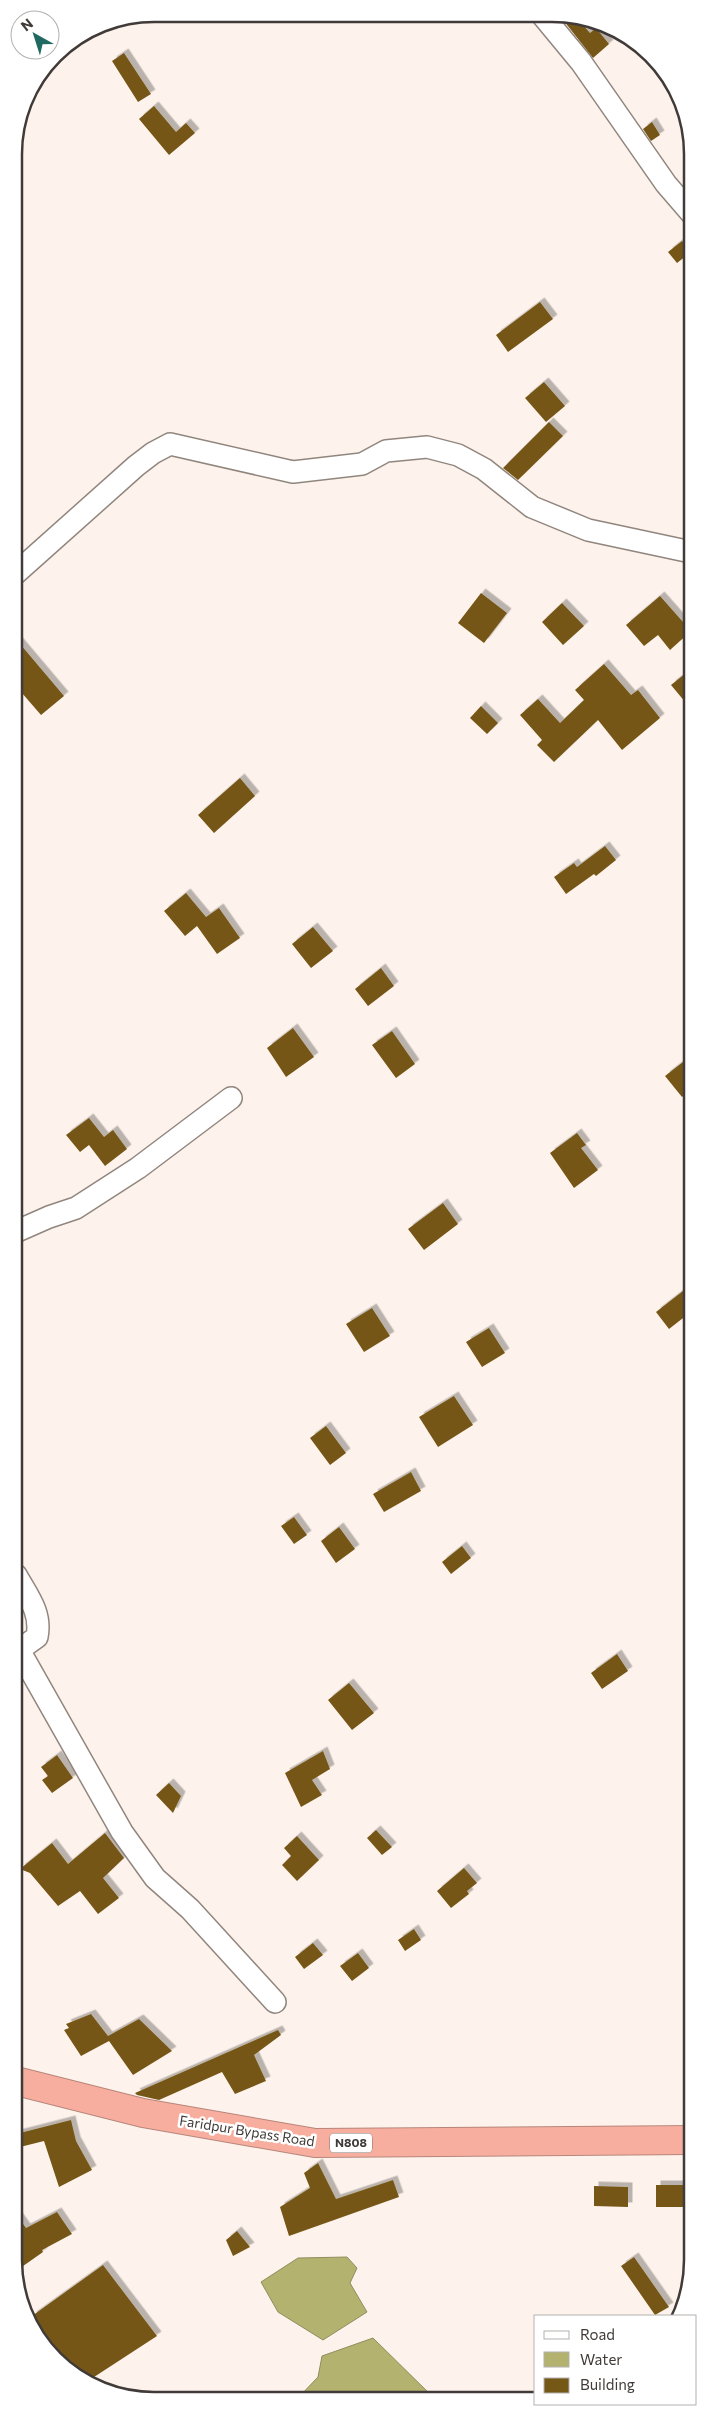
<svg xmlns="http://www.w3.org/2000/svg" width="707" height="2415" font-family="Commissioner,sans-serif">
	<defs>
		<filter id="shadow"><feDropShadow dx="4.5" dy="-4.5" stdDeviation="0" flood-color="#0004"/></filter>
	</defs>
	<rect width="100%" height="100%" fill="#fef3ec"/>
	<path fill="#b3b26f" stroke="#908e5e" d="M347 2257 357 2268 350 2283 367 2312 323 2340 278 2312 261 2282 298 2258Z
		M373 2338 435 2399H297L318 2377 322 2356Z"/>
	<path fill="#755716" filter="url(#shadow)" d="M560 16H575L590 33 596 28 609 44 593 58Z
		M124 53 151 94 138 102 112 61Z
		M154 106 176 132 186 123 195 133 169 155 139 119Z
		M652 122 660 135 651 141 643 129Z
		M682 241 691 252 677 263 668 252Z
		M540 302 553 319 508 352 496 335Z
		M544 382 565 406 546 422 525 398Z
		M549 422 563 436 518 480 503 468Z
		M481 593 507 613 484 643 458 623Z
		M660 596 691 631 670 650 658 635 644 646 626 625Z
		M562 603 584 626 563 645 542 622Z
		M15 638 64 696 41 715 15 685Z
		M604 664 631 695 638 690 660 718 622 750 598 720 554 762 537 745 542 740 520 715 538 699 560 723 584 700 575 690Z
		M691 669V709L671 685Z
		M481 706 498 723 487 734 470 718Z
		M240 778 255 796 214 833 198 815Z
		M605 846 616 860 596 876 594 874 566 894 554 877 574 863 577 867Z
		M186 893 206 917 219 908 240 938 217 954 197 926 185 936 164 911Z
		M313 927 333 951 311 968 292 944Z
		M381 968 394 986 368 1006 355 989Z
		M293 1028 314 1057 286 1077 267 1048Z
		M392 1031 415 1064 396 1078 372 1045Z
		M692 1055V1089L682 1097 665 1076Z
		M89 1118 104 1137 113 1130 127 1149 105 1166 89 1145 80 1152 66 1135Z
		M577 1133 586 1145 581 1148 598 1170 574 1188 550 1153Z
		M443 1203 458 1224 424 1250 408 1229Z
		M683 1291 692 1302V1311L669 1329 656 1312Z
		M372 1308 390 1336 364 1352 346 1324Z
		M489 1328 505 1353 482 1367 466 1342Z
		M454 1396 473 1425 438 1447 419 1417Z
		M326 1426 346 1453 330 1465 310 1438Z
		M411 1472 421 1491 384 1512 373 1494Z
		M294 1517 307 1535 294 1544 281 1526Z
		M339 1527 355 1549 336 1563 321 1541Z
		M462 1546 471 1558 451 1574 442 1562Z
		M617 1654 628 1671 602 1689 591 1673Z
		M349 1683 374 1713 352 1730 328 1700Z
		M323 1751 330 1769 312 1780 322 1795 301 1807 285 1773Z
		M57 1755 73 1778 52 1793 42 1780 48 1776 41 1767Z
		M169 1783 181 1796 173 1813 156 1795Z
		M376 1830 392 1847 382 1855 367 1838Z
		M105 1833 124 1858 103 1878 119 1898 98 1914 80 1891 58 1906 30 1873 20 1869 52 1843 68 1864Z
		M297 1836 319 1860 297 1881 282 1865 291 1856 284 1848Z
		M464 1868 477 1883 467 1891 469 1894 451 1908 437 1891Z
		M414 1929 421 1940 405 1951 398 1940Z
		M313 1943 323 1955 304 1969 295 1957Z
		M358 1953 369 1968 352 1981 340 1966Z
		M91 2014 108 2036 139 2019 172 2051 133 2075 109 2041 81 2056 64 2030 69 2028 66 2024Z
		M278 2030 281 2035 254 2055 266 2081 235 2094 222 2072 159 2100 137 2095 135 2093Z
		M71 2120 76 2141 92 2170 59 2187 44 2141 16 2148V2134Z
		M318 2163 336 2199 393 2180 399 2197 289 2236 280 2207 310 2188 304 2173Z
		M656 2185H693V2207H656Z
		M594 2186 628 2187V2207L594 2206Z
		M57 2212 72 2234 42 2250 43 2252 16 2271V2214L26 2228Z
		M237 2231 250 2247 233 2256 226 2240Z
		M634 2257 669 2307 655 2315 621 2266Z
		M103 2265 157 2336 91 2379 55 2360 32 2316Z"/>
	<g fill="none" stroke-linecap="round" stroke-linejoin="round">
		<g stroke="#91867e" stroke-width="24">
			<path id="street" d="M543 16 581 62 666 184 691 213
				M15 574 136 466 153 453 170 444 293 472 362 464 386 451 427 447 458 455 484 469 532 507 588 530 691 552
				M15 1232 49 1217 76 1208 138 1168 231 1098
				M16 1575C27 1595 42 1612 37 1637L16 1652
				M19 1650 122 1832 155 1878 190 1909 275 2002"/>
		</g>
		<g stroke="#b7867b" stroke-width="30">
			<path id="highway" d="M16 2081 143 2113 315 2143 693 2140"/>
		</g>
		<use href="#street" stroke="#fff" stroke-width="21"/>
		<use href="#highway" stroke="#f7ae9f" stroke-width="28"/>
	</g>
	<g text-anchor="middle" stroke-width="5" stroke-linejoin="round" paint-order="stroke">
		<rect fill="#fff" stroke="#797674" stroke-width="1" x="330" y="2133.5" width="42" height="19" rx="4"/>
		<g font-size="12" font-weight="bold" fill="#403b38">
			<text x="351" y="2147">N808</text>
		</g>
		<g font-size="14" fill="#403b38" stroke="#fff">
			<text transform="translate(247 2131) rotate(9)" y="5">Faridpur Bypass Road</text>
		</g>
	</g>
	<path d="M0 0H707V2415H0ZM154 22H552A132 132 0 0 1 684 154V2260A132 132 0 0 1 552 2392H154A132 132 0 0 1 22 2260V154A132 132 0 0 1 154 22Z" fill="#fff" fill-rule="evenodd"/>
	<path fill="none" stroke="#403b38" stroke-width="2.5" d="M154 22H552A132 132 0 0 1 684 154V2260A132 132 0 0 1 552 2392H154A132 132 0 0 1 22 2260V154A132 132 0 0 1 154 22Z"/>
	<rect x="534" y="2315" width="162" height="90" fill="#ffffff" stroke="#b3b1af"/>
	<rect x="544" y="2331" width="25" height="8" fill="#ffffff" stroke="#b3b1af"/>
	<text x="580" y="2340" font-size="15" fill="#403b38">Road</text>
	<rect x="544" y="2352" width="25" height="15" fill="#b3b26f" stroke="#b3b1af"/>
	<text x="580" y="2365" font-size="15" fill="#403b38">Water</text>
	<rect x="544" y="2378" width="25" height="15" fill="#755716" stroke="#b3b1af"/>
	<text x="580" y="2390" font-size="15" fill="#403b38">Building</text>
	<g transform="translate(35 35) rotate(321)"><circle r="24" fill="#ffffff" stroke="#b3b1af"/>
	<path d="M0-4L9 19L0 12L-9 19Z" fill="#206960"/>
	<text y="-8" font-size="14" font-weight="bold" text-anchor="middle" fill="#403b38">N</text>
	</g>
</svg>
